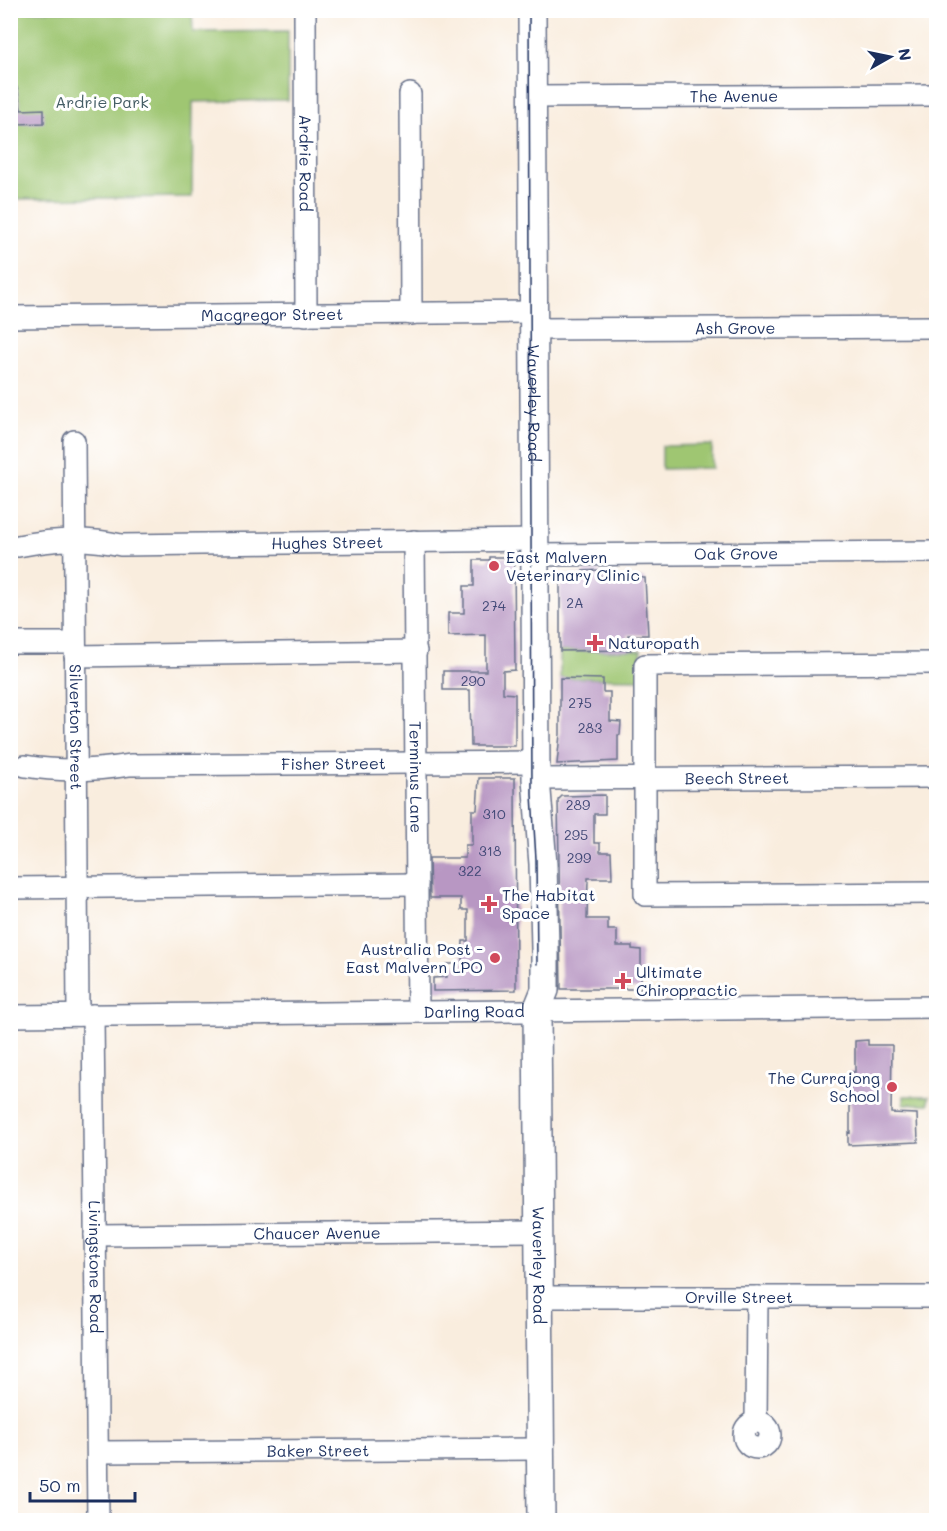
<svg xmlns="http://www.w3.org/2000/svg" width="947" height="1531" font-family="Mali,sans-serif">
	<rect width="100%" height="100%" fill="#fff"/>
	<filter id="ink" filterUnits="userSpaceOnUse"><feTurbulence type="fractalNoise" baseFrequency=".0167" numOctaves="2"/><feDisplacementMap in="SourceGraphic" scale="12" xChannelSelector="R" yChannelSelector="G"/><feConvolveMatrix kernelMatrix="1 2 1 2 8 2 1 2 1" color-interpolation-filters="sRGB"/></filter>
	<filter id="wash" filterUnits="userSpaceOnUse"><feTurbulence type="fractalNoise" baseFrequency=".008" numOctaves="4" result="noise"/><feDisplacementMap in="SourceGraphic" scale="24" xChannelSelector="R" yChannelSelector="G"/><feGaussianBlur stdDeviation="1.35" result="paint"/><feColorMatrix in="noise" values="0 0 0 0 0 0 0 0 0 0 0 0 0 0 0 0 0 1.4 0 .05"/><feComposite in="paint" operator="in"/></filter>
	<g filter="url(#wash)">
		<rect width="100%" height="100%" fill="#f9edde"/>
		<path fill="#9fc672" stroke="#5d7a68" stroke-width="1.5" d="M11 11H192L193 32 288 31V100L193 102 192 197 11 199Z
			M712 445V468L662 469V446Z
			M641 650V679L560 678V651Z
			M904 1096H929V1104H904Z"/>
		<g id="blocks">
			<path fill="#b897c3" d="M17 87 21 110 44 109V123L19 124V120H10V88Z
				M489 557H514L515 670 503 671V693L515 694V746H471L470 690H443V671H486V635L448 636V613H464V586H474V560H489Z
				M600 570V577L645 578 648 635H628L631 650 560 651V575H584L583 571Z
				M560 678 603 679V692H610V721L621 722 620 735H618V761L557 764 560 734Z
				M479 778H515L516 990 433 991V978L447 977V964H462L463 941H468V910H461V898H430L429 858H465V845H472V810H477Z
				M605 795V814H594V843H600V852H611L612 878H588L587 919H608V930H617V946H632V949L641 950V989H561L558 800 562 796Z
				M868 1040V1045H892L891 1113 917 1114 918 1142 848 1145V1132L850 1133V1072H855V1041Z"/>
		</g>
	</g>
	<g filter="url(#ink)">
		<use href="#blocks" fill-opacity="0" stroke="#69728b" stroke-width="1.5"/>
		<g fill="none" stroke-linecap="round" stroke-linejoin="round">
			<g stroke="#69728b" stroke-width="24">
				<g id="minor">
					<path id="s1" d="M305 10 306 315"/>
					<path d="M410 94 411 314"/>
					<path id="s2" d="M532 97 936 95"/>
					<path id="s3" d="M10 317 534 312"/>
					<path id="s4" d="M534 329 936 327"/>
					<path id="s5" d="M74 441 78 1015"/>
					<path id="s6" d="M414 541 418 1012"/>
					<path id="s7" d="M18 546C53 539 86 537 121 545L535 540"/>
					<path id="s8" d="M535 555 936 552"/>
					<path d="M10 643H75"/>
					<path d="M75 656 416 651"/>
					<path d="M936 663 645 665V895L936 893"/>
					<path id="s9" d="M25 766C61 772 94 771 130 765L536 762"/>
					<path id="s10" d="M536 779 936 777"/>
					<path d="M10 888 417 884"/>
					<path id="s11" d="M93 1015 98 1520"/>
					<path id="s12" d="M10 1016 936 1007"/>
					<path id="s13" d="M95 1235 539 1231"/>
					<path id="s14" d="M539 1297H936"/>
					<circle cx="757" cy="1435" r="13"/>
					<path d="M756 1422 757 1297"/>
					<path id="s15" d="M98 1452 541 1449"/>
				</g>
			</g>
			<g stroke="#69728b" stroke-width="30">
				<g id="major">
					<path id="s16" d="M532 10 536 779 543 864 545 949V990L537 1010 541 1520"/>
				</g>
			</g>
			<use href="#minor" stroke="#fff" stroke-width="21"/>
			<use href="#major" stroke="#fff" stroke-width="27"/>
			<path stroke="#1b2f5e" stroke-width="1.5" d="M529 10 532 795 536 859 537 964"/>
		</g>
	</g>
	<g fill="#d1495b" stroke="#fff" stroke-width="2">
		<circle cx="494" cy="566" r="6"/>
		<path d="M592 634h6v6h6v6h-6v6h-6v-6h-6v-6h6z"/>
		<path d="M486 895h6v6h6v6h-6v6h-6v-6h-6v-6h6z"/>
		<circle cx="495" cy="958" r="6"/>
		<path d="M620 972h6v6h6v6h-6v6h-6v-6h-6v-6h6z"/>
		<circle cx="892" cy="1087" r="6"/>
	</g>
	<g text-anchor="middle" stroke-width="6" stroke-linejoin="round" paint-order="stroke">
		<g font-size="14" fill="#424977">
			<text x="575" y="608">2A</text>
			<text x="494" y="611">274</text>
			<text x="473" y="686">290</text>
			<text x="580" y="708">275</text>
			<text x="590" y="733">283</text>
			<text x="578" y="810">289</text>
			<text x="494" y="819">310</text>
			<text x="576" y="840">295</text>
			<text x="490" y="856">318</text>
			<text x="579" y="863">299</text>
			<text x="470" y="876">322</text>
		</g>
		<g font-size="16" fill="#1b2f5e" stroke="#fff">
			<text dy="6" stroke="none"><textPath href="#s2" startOffset="202">The Avenue</textPath></text>
			<text dy="6" stroke="none"><textPath href="#s1" startOffset="153">Ardrie Road</textPath></text>
			<text dy="6" stroke="none"><textPath href="#s3" startOffset="262">Macgregor Street</textPath></text>
			<text dy="6" stroke="none"><textPath href="#s4" startOffset="201">Ash Grove</textPath></text>
			<text dy="6" stroke="none"><textPath href="#s16" startOffset="393">Waverley Road</textPath></text>
			<text dy="6" stroke="none"><textPath href="#s7" startOffset="310">Hughes Street</textPath></text>
			<text dy="6" stroke="none"><textPath href="#s8" startOffset="201">Oak Grove</textPath></text>
			<text dy="6" stroke="none"><textPath href="#s5" startOffset="286">Silverton Street</textPath></text>
			<text dy="6" stroke="none"><textPath href="#s9" startOffset="309">Fisher Street</textPath></text>
			<text dy="6" stroke="none"><textPath href="#s6" startOffset="236">Terminus Lane</textPath></text>
			<text dy="6" stroke="none"><textPath href="#s10" startOffset="201">Beech Street</textPath></text>
			<text dy="6" stroke="none"><textPath href="#s12" startOffset="464">Darling Road</textPath></text>
			<text dy="6" stroke="none"><textPath href="#s13" startOffset="222">Chaucer Avenue</textPath></text>
			<text dy="6" stroke="none"><textPath href="#s16" startOffset="1257">Waverley Road</textPath></text>
			<text dy="6" stroke="none"><textPath href="#s11" startOffset="252">Livingstone Road</textPath></text>
			<text dy="6" stroke="none"><textPath href="#s14" startOffset="200">Orville Street</textPath></text>
			<text dy="6" stroke="none"><textPath href="#s15" startOffset="220">Baker Street</textPath></text>
		</g>
		<g font-size="16" fill="#435c64" stroke="#fff">
			<text x="102" y="108">Ardrie Park</text>
		</g>
		<g font-size="16" fill="#1b2f5e" stroke="#fff" text-anchor="start">
			<text x="506" y="563">East Malvern<tspan x="506" dy="18">Veterinary Clinic</tspan></text>
			<text x="608" y="649">Naturopath</text>
			<text x="502" y="901">The Habitat<tspan x="502" dy="18">Space</tspan></text>
			<text x="483" y="955" text-anchor="end">Australia Post -<tspan x="483" dy="18">East Malvern LPO</tspan></text>
			<text x="636" y="978">Ultimate<tspan x="636" dy="18">Chiropractic</tspan></text>
			<text x="880" y="1084" text-anchor="end">The Currajong<tspan x="880" dy="18">School</tspan></text>
		</g>
	</g>
	<rect width="947" height="1531" fill="none" stroke="#fff" stroke-width="36"/>
	<g transform="translate(890 57) rotate(81)" stroke="#ffffff" stroke-width="4.5" paint-order="stroke">
	<path d="M0-4.5L10 22L0 15L-10 22Z" fill="#1b2f5e"/>
	<text y="-9" font-size="16" font-weight="bold" text-anchor="middle" fill="#1b2f5e">N</text>
	</g>
	<path d="M30 1492v9h105v-9" fill="none" stroke="#1b2f5e" stroke-width="3"/>
	<text x="39" y="1492" font-size="18" fill="#1b2f5e" stroke="#ffffff" stroke-width="4.5" paint-order="stroke">50 m</text>
</svg>
